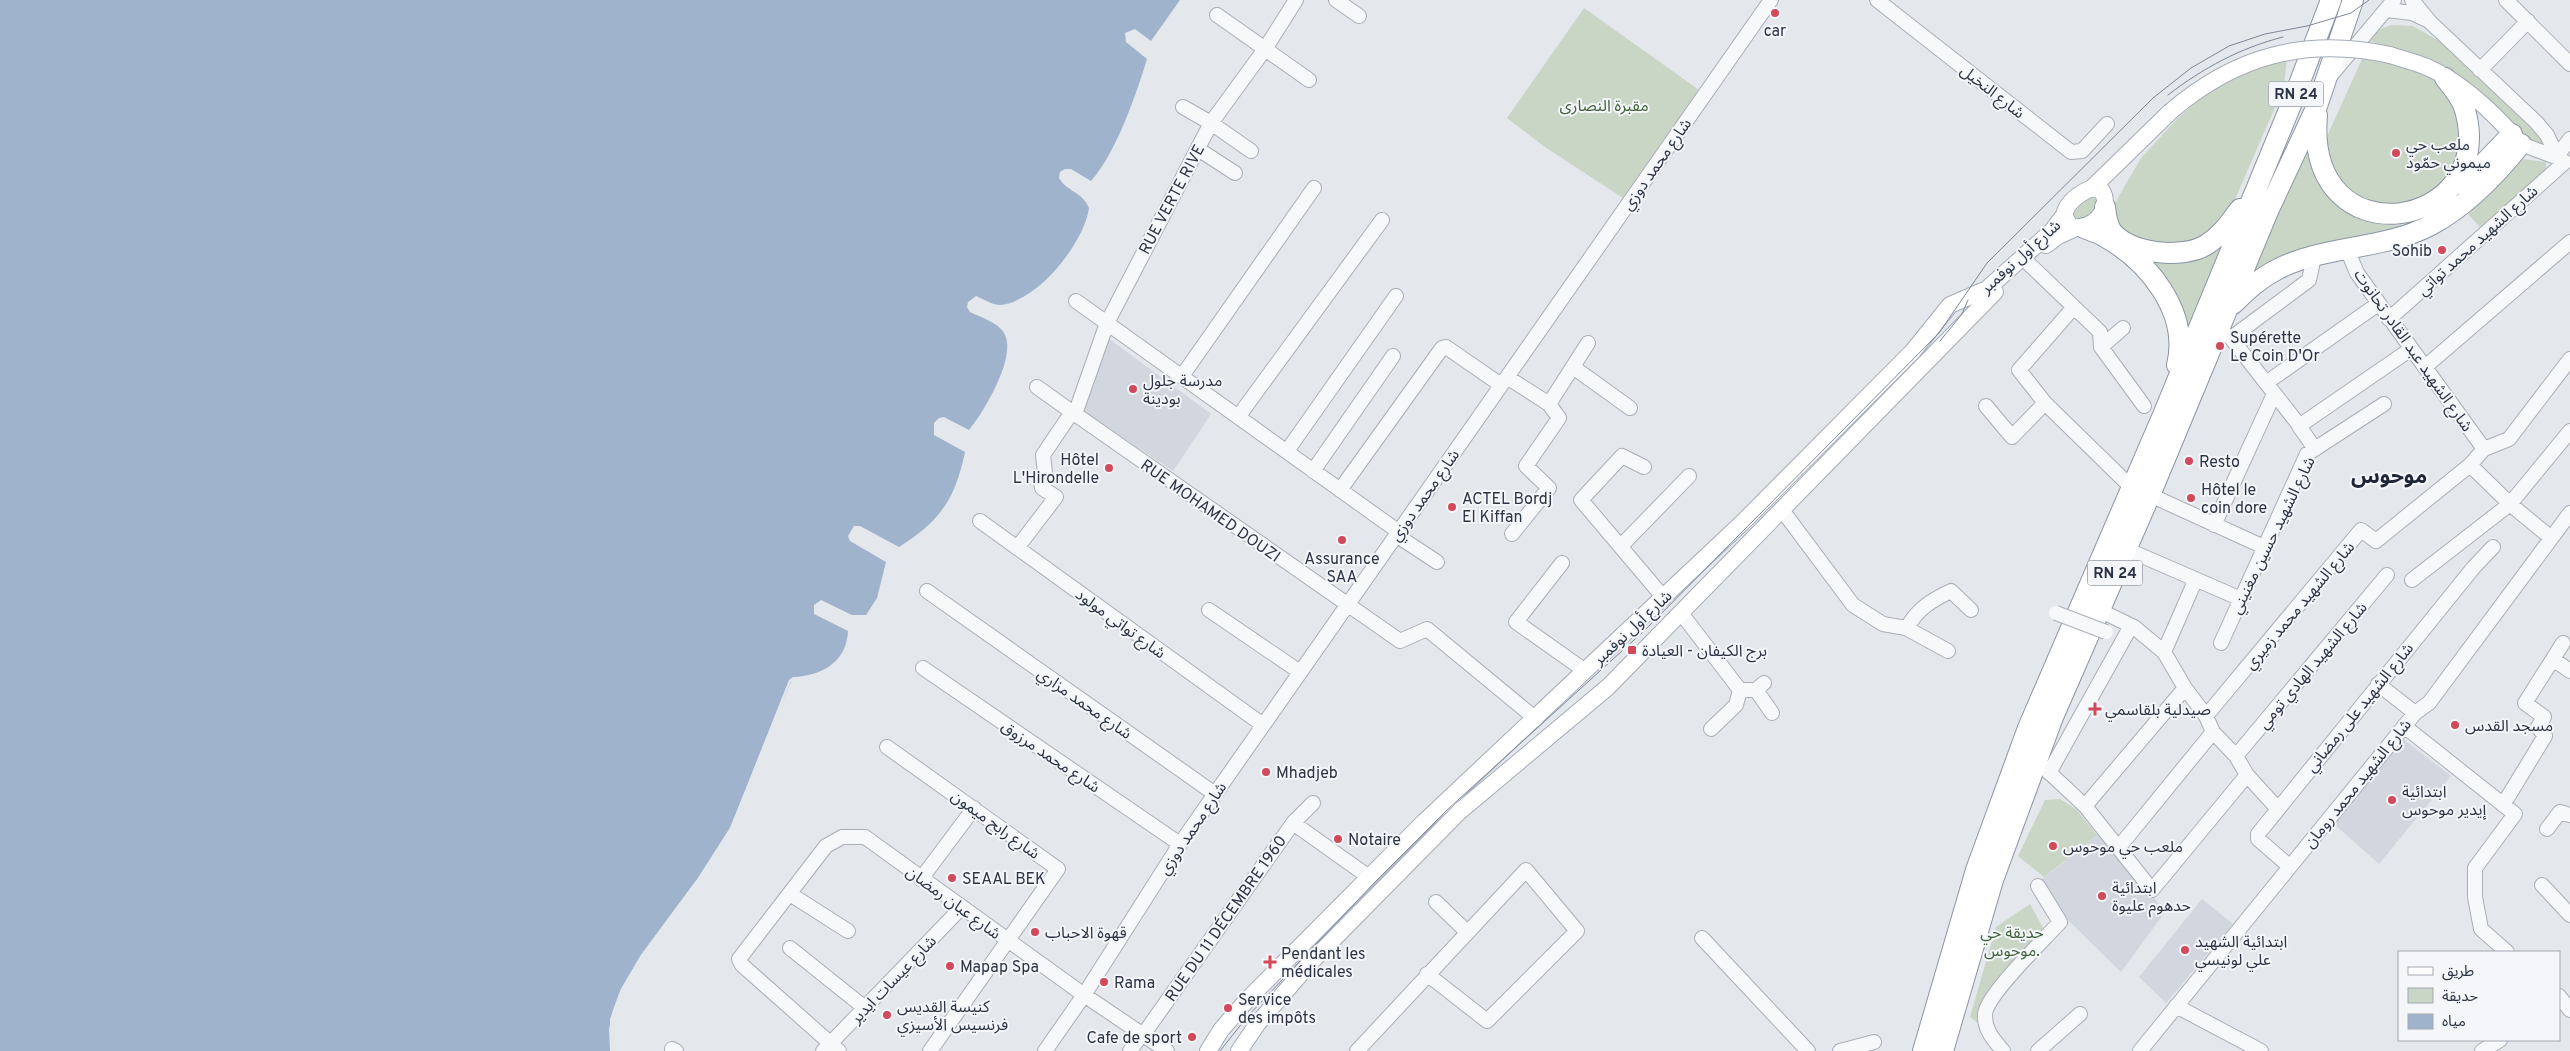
<svg xmlns="http://www.w3.org/2000/svg" width="2570" height="1051" font-family="Overpass,'Noto Sans Arabic',sans-serif">
	<rect width="100%" height="100%" fill="#e4e7ec"/>
	<path fill="#d2d6de" d="M1108 338 1211 414 1173 471 1083 411Z
		M2403 739 2451 776 2379 864 2334 824Z
		M2102 831 2165 912 2121 972 2069 921 2041 880Z
		M2202 899 2233 924 2166 1003 2139 977Z"/>
	<path fill="#c9d6c5" d="M1584 8 1702 92 1623 198 1545 147 1507 118Z
		M2391 25 2413 26 2446 45 2539 133 2544 145H2534L2411 54 2370 41 2378 30Z
		M2287 57 2284 87 2222 229 2206 242 2143 244 2119 228 2115 203 2141 158 2178 118 2219 83Z
		M2363 57 2409 67 2435 80 2456 104 2460 168 2403 212 2346 197 2324 143Z
		M2308 145C2316 206 2375 245 2432 215 2460 201 2482 173 2504 152L2506 154 2448 210 2433 220 2418 226 2376 233 2321 247 2291 259 2250 279Z
		M2522 159 2546 162V173L2480 227 2468 214Z
		M2097 196 2100 208 2078 225 2071 214 2087 197Z
		M2224 247 2184 344 2148 257C2180 265 2196 265 2224 247Z
		M2060 799 2076 809 2097 835 2044 877 2018 856 2045 800Z
		M2030 904 2046 933 1984 1006 1979 1024 1970 1017 1996 927Z"/>
	<path fill="#9fb4cc" d="M0 0H1180L1151 41 1135 29 1125 33 1126 42 1147 59C1136 95 1116 153 1091 181L1071 169H1065L1060 172 1059 178C1066 191 1083 192 1089 208 1084 243 1039 300 1001 305 994 306 983 299 976 296L968 302 967 307 970 312C980 317 1000 323 1005 335 1016 358 984 412 969 430L944 417 939 418 934 423V435L965 452C955 500 940 521 899 547L860 526H854L848 536 850 541 886 562 877 598 866 615H852L821 600 814 605V614L848 631C847 662 821 676 793 677L730 828 698 878 641 955 621 989 613 1010 609 1029 610 1051H0Z"/>
	<path fill="#e4e7ec" d="M793 677 803 679 791 681 733 830 700 880 643 957 624 990 613 1019 612 1051H610V1019L621 989 641 955 698 878 730 828 789 680Z"/>
	<g fill="none" stroke-linecap="round" stroke-linejoin="round">
		<g stroke="#a9aeb7" stroke-width="16">
			<path id="minor" d="M1336 0 1359 16
				M1877 0 2071 152 2082 151 2107 124
				M2412 0 2430 22 2536 122 2547 135 2557 156 2570 139
				M2506 0 2570 64
				M2387 10 2412 13 2427 20
				M1217 15 1309 80
				M2480 70 2528 21
				M2331 75 2394 0
				M1183 107 1211 123 1251 151
				M2521 144 2561 159
				M1198 149 1235 173
				M2347 249 2357 273 2484 449
				M2027 262 2100 332 2101 347 2144 406
				M1076 301 1399 532
				M2074 307 2019 370 2045 403 2130 486
				M2389 319 2565 162
				M2218 329 2231 338 2299 425
				M2231 338 2309 280 2314 257
				M2101 347 2123 328
				M1573 367 1630 408
				M2425 367 2570 242
				M1182 376 1314 188
				M1507 377 1549 404 1559 418 1526 466 1549 488 1512 534
				M2266 383 2378 304
				M1037 387 1072 412
				M1549 404 1588 343
				M1986 406 2012 437 2045 403
				M1075 414 1400 641 1427 629 1536 719
				M1075 414 1107 323 1211 123 1265 49 1296 0
				M1238 417 1382 220
				M2315 449 2299 426 2411 349
				M1287 451 1396 296
				M2470 465 2510 504 2550 537
				M1644 467 1622 456 1581 500 1664 598
				M1313 471 1393 356
				M1340 490 1442 348 1446 347 1501 385
				M2150 495 2264 547
				M1782 510 1853 605 1883 624 1906 628 1948 651
				M980 521 1263 725
				M2214 525 2274 394
				M1396 535 1437 562
				M1621 546 1689 476
				M1017 548 1056 497 1042 488 1041 483 1045 473 1043 455 1072 412 1075 414
				M2126 549 2241 599
				M1562 563 1516 622 1584 670
				M2412 580 2510 504 2570 431
				M927 591 1215 794
				M1209 610 1300 672
				M2099 610 2134 627 2164 652 2185 688 2206 716 2213 732 2236 756 2247 775 2277 808
				M1681 613 1740 690H1756L1764 683
				M1907 628C1917 609 1932 600 1951 591L1971 610
				M2221 643 2307 454 2384 404
				M2164 652 2195 581
				M2554 660 2570 671
				M923 668 1180 844
				M2378 684 2415 713
				M1756 690 1772 713
				M2206 716 2361 530 2376 541 2470 465 2484 449 2509 439 2570 359
				M2404 726 2515 814 2475 868V897L2481 929 2507 952
				M1711 729 1736 705 1740 690
				M887 747 1058 869 930 1051
				M2236 756 2387 575
				M2037 761 2085 806 2152 890 2247 775
				M2049 773 2131 626
				M2503 805 2545 736 2538 727 2544 717 2525 703 2563 643
				M2085 806 2185 688
				M1293 823 1369 877
				M2547 829 2560 812 2570 815
				M2119 847 2213 732
				M2289 866 2258 839V834L2474 567 2493 547
				M921 879 974 808
				M2542 885 2570 915
				M790 894 848 931
				M1436 902 1467 932
				M1702 938 1808 1051
				M790 948 865 1008
				M2559 996 2570 1010
				M2176 1006 2261 1051
				M1143 1035 1293 823 1313 803
				M672 1049 676 1051
				M823 1051 962 907
				M839 1051 742 965 739 959 826 846 842 837H865L1084 995 1167 1051
				M1045 1051 1084 995 1180 844 1771 0
				M1130 1051 1142 1034
				M1357 1051 1526 870 1577 931 1487 1021 1427 974
				M1840 1051 1874 1042
				M2003 1051C1994 1040 1984 1030 1985 1014 1987 994 2044 940 2060 922L2038 886
				M2038 1051 2080 1014
				M2140 1051 2415 713 2429 703 2570 513
				M2482 1051 2500 1040"/>
		</g>
		<g stroke="#a3abb8" stroke-width="18">
			<path id="major" d="M2390 55C2402 59 2415 62 2427 67 2463 83 2494 113 2519 142
				M2092 188 2102 191C2113 210 2090 233 2070 226L2064 215C2067 202 2080 193 2092 188Z
				M2092 188 2170 112
				M2046 245 2058 236 2076 228
				M1208 1051 1221 1030 1247 1000 1424 822 1744 521 1913 351 1950 305 1987 289 2052 231 2064 215
				M1239 1051 1258 1023 1310 963 1460 811 1608 687 1995 292"/>
		</g>
		<g stroke="#8b94a3" stroke-width="22">
			<path id="highway" d="M2317 115C2304 263 2499 231 2465 110 2462 98 2452 87 2445 78
				M2463 185 2512 134
				M2105 207C2106 216 2107 226 2113 233 2131 254 2183 259 2206 245 2221 236 2230 222 2240 209
				M2084 228C2091 231 2099 233 2105 237 2148 261 2190 312 2177 365
				M2233 304C2247 290 2260 278 2278 269 2325 245 2384 250 2431 225 2465 207 2497 174 2521 144
				M1923 1051 1976 870 2028 728 2163 415 2293 100 2331 0
				M1943 1051 1993 880 2053 717 2150 495 2269 209 2317 106 2353 0"/>
		</g>
		<use href="#minor" stroke="#f7f8fa" stroke-width="14"/>
		<use href="#major" stroke="#fff" stroke-width="16"/>
		<use href="#highway" stroke="#fff" stroke-width="20"/>
		<path stroke="#7d8696" stroke-width="1" d="M2168 95C2203 68 2240 48 2283 37
			M1940 341 1962 314 1968 300
			M1220 1051 1247 1017 1375 882 1447 810 1645 630 1939 333 1987 263 2153 98 2191 68 2229 46 2265 34 2307 26 2351 13 2369 0"/>
		<g stroke="#a9aeb7" stroke-width="16" stroke-linecap="butt">
			<path id="minor-bridge" d="M2056 613 2106 632"/>
		</g>
		<g stroke="#a3abb8" stroke-width="18" stroke-linecap="butt">
			<path id="major-bridge" d="M2170 112C2236 55 2306 37 2390 55"/>
		</g>
		<use href="#minor-bridge" stroke="#f7f8fa" stroke-width="14"/>
		<use href="#major-bridge" stroke="#fff" stroke-width="16"/>
	</g>
	<g fill="#d1495b" stroke="#f4f6f9" stroke-width="2">
		<circle cx="1775" cy="13" r="5"/>
		<circle cx="2396" cy="153" r="5"/>
		<circle cx="2442" cy="250" r="5"/>
		<circle cx="2220" cy="346" r="5"/>
		<circle cx="1133" cy="389" r="5"/>
		<circle cx="2189" cy="461" r="5"/>
		<circle cx="1109" cy="468" r="5"/>
		<circle cx="2191" cy="498" r="5"/>
		<circle cx="1452" cy="507" r="5"/>
		<circle cx="1342" cy="540" r="5"/>
		<rect x="1627" y="645" width="10" height="10" rx="2.5"/>
		<path d="M2092.5 701.5h5v5h5v5h-5v5h-5v-5h-5v-5h5z"/>
		<circle cx="2455" cy="725" r="5"/>
		<circle cx="1266" cy="772" r="5"/>
		<circle cx="2392" cy="800" r="5"/>
		<circle cx="1338" cy="839" r="5"/>
		<circle cx="2053" cy="846" r="5"/>
		<circle cx="952" cy="878" r="5"/>
		<circle cx="2102" cy="896" r="5"/>
		<circle cx="1035" cy="932" r="5"/>
		<circle cx="2185" cy="950" r="5"/>
		<path d="M1267.5 954.5h5v5h5v5h-5v5h-5v-5h-5v-5h5z"/>
		<circle cx="950" cy="966" r="5"/>
		<circle cx="1104" cy="982" r="5"/>
		<circle cx="1228" cy="1008" r="5"/>
		<circle cx="887" cy="1015" r="5"/>
		<circle cx="1192" cy="1037" r="5"/>
	</g>
	<g text-anchor="middle" stroke-width="4" stroke-linejoin="round" paint-order="stroke">
		<g fill="#f4f6f9" stroke="#676e7b" stroke-width="1">
			<rect x="2268.5" y="81.5" width="55" height="25" rx="4"/>
			<rect x="2087.5" y="560.5" width="55" height="25" rx="4"/>
		</g>
		<g font-size="15" font-weight="bold" fill="#2b3445">
			<text x="2296" y="99">RN 24</text>
			<text x="2115" y="578">RN 24</text>
		</g>
		<g font-size="16" fill="#2b3445" stroke="#f4f6f9" text-anchor="start">
			<text x="1775" y="36" text-anchor="middle">car</text>
			<text x="2406" y="150">ملعب حي<tspan x="2406" dy="18">ميموني حمّود</tspan></text>
			<text x="2432" y="256" text-anchor="end">Sohib</text>
			<text x="2230" y="343">Supérette<tspan x="2230" dy="18">Le Coin D'Or</tspan></text>
			<text x="1143" y="386">مدرسة جلول<tspan x="1143" dy="18">بودينة</tspan></text>
			<text x="1099" y="465" text-anchor="end">Hôtel<tspan x="1099" dy="18">L'Hirondelle</tspan></text>
			<text x="2199" y="467">Resto</text>
			<text x="2201" y="495">Hôtel le<tspan x="2201" dy="18">coin dore</tspan></text>
			<text x="1462" y="504">ACTEL Bordj<tspan x="1462" dy="18">El Kiffan</tspan></text>
			<text x="1342" y="564" text-anchor="middle">Assurance<tspan x="1342" dy="18">SAA</tspan></text>
			<text x="1642" y="656">برج الكيفان - العيادة</text>
			<text x="2105" y="715">صيدلية بلقاسمي</text>
			<text x="2465" y="731">مسجد القدس</text>
			<text x="1276" y="778">Mhadjeb</text>
			<text x="2402" y="797">ابتدائية<tspan x="2402" dy="18">إيدير موحوس</tspan></text>
			<text x="1348" y="845">Notaire</text>
			<text x="2063" y="852">ملعب حي موحوس</text>
			<text x="962" y="884">SEAAL BEK</text>
			<text x="2112" y="893">ابتدائية<tspan x="2112" dy="18">حدهوم عليوة</tspan></text>
			<text x="1045" y="938">قهوة الاحباب</text>
			<text x="2195" y="947">ابتدائية الشهيد<tspan x="2195" dy="18">علي لونيسي</tspan></text>
			<text x="1281" y="959">Pendant les<tspan x="1281" dy="18">médicales</tspan></text>
			<text x="960" y="972">Mapap Spa</text>
			<text x="1114" y="988">Rama</text>
			<text x="1238" y="1005">Service<tspan x="1238" dy="18">des impôts</tspan></text>
			<text x="897" y="1012">كنيسة القديس<tspan x="897" dy="18">فرنسيس الأسيزي</tspan></text>
			<text x="1182" y="1043" text-anchor="end">Cafe de sport</text>
		</g>
		<g font-size="16" fill="#2b3445" stroke="#f4f6f9">
			<text transform="translate(1993 91) rotate(38)" y="6">شارع النخيل</text>
			<text transform="translate(1656 164) rotate(-55)" y="6">شارع محمد دوزي</text>
			<text transform="translate(1171 199) rotate(-62)" y="6">RUE VERTE RIVE</text>
			<text transform="translate(2477 240) rotate(-42)" y="6">شارع الشهيد محمد تواتي</text>
			<text transform="translate(2020 256) rotate(-42)" y="6">شارع أول نوفمبر</text>
			<text transform="translate(2414 350) rotate(55)" y="6">شارع الشهيد عبد القادر تحانوت</text>
			<text transform="translate(1424 495) rotate(-55)" y="6">شارع محمد دوزي</text>
			<text transform="translate(1211 510) rotate(35)" y="6">RUE MOHAMED DOUZI</text>
			<text transform="translate(2272 535) rotate(-64)" y="6">شارع الشهيد حسين مغنيني</text>
			<text transform="translate(2299 605) rotate(-50)" y="6">شارع الشهيد محمد زميري</text>
			<text transform="translate(1121 623) rotate(36)" y="6">شارع تواتي مولود</text>
			<text transform="translate(1632 627) rotate(-43)" y="6">شارع أول نوفمبر</text>
			<text transform="translate(2312 665) rotate(-50)" y="6">شارع الشهيد الهادي تومي</text>
			<text transform="translate(1085 703) rotate(35)" y="6">شارع محمد مزاري</text>
			<text transform="translate(2359 707) rotate(-51)" y="6">شارع الشهيد على رمضاني</text>
			<text transform="translate(1051 756) rotate(34)" y="6">شارع محمد مرزوق</text>
			<text transform="translate(2357 783) rotate(-51)" y="6">شارع الشهيد محمد رومان</text>
			<text transform="translate(996 824) rotate(36)" y="6">شارع رابح ميمون</text>
			<text transform="translate(1192 828) rotate(-56)" y="6">شارع محمد دوزي</text>
			<text transform="translate(954 902) rotate(36)" y="6">شارع عبان رمضان</text>
			<text transform="translate(1225 918) rotate(-55)" y="6">RUE DU 11 DÉCEMBRE 1960</text>
			<text transform="translate(893 979) rotate(-46)" y="6">شارع عيسات ايدير</text>
		</g>
		<g font-size="16" fill="#3f6138" stroke="#f4f6f9">
			<text x="1604" y="111">مقبرة النصارى</text>
			<text x="2012" y="938">حديقة حي<tspan x="2012" dy="18">موحوس.</tspan></text>
		</g>
		<g font-size="21" font-weight="bold" fill="#1d2536" stroke="#f4f6f9">
			<text x="2389" y="483">موحوس</text>
		</g>
	</g>
	<rect x="2398" y="951" width="162" height="90" fill="#f4f6f9" stroke="#a4a8b1"/>
	<rect x="2408" y="967" width="25" height="8" fill="#ffffff" stroke="#a4a8b1"/>
	<text x="2442" y="976" font-size="15" fill="#2b3445">طريق</text>
	<rect x="2408" y="988" width="25" height="15" fill="#c9d6c5" stroke="#a4a8b1"/>
	<text x="2442" y="1001" font-size="15" fill="#2b3445">حديقة</text>
	<rect x="2408" y="1014" width="25" height="15" fill="#9fb4cc" stroke="#a4a8b1"/>
	<text x="2442" y="1026" font-size="15" fill="#2b3445">مياه</text>
</svg>
